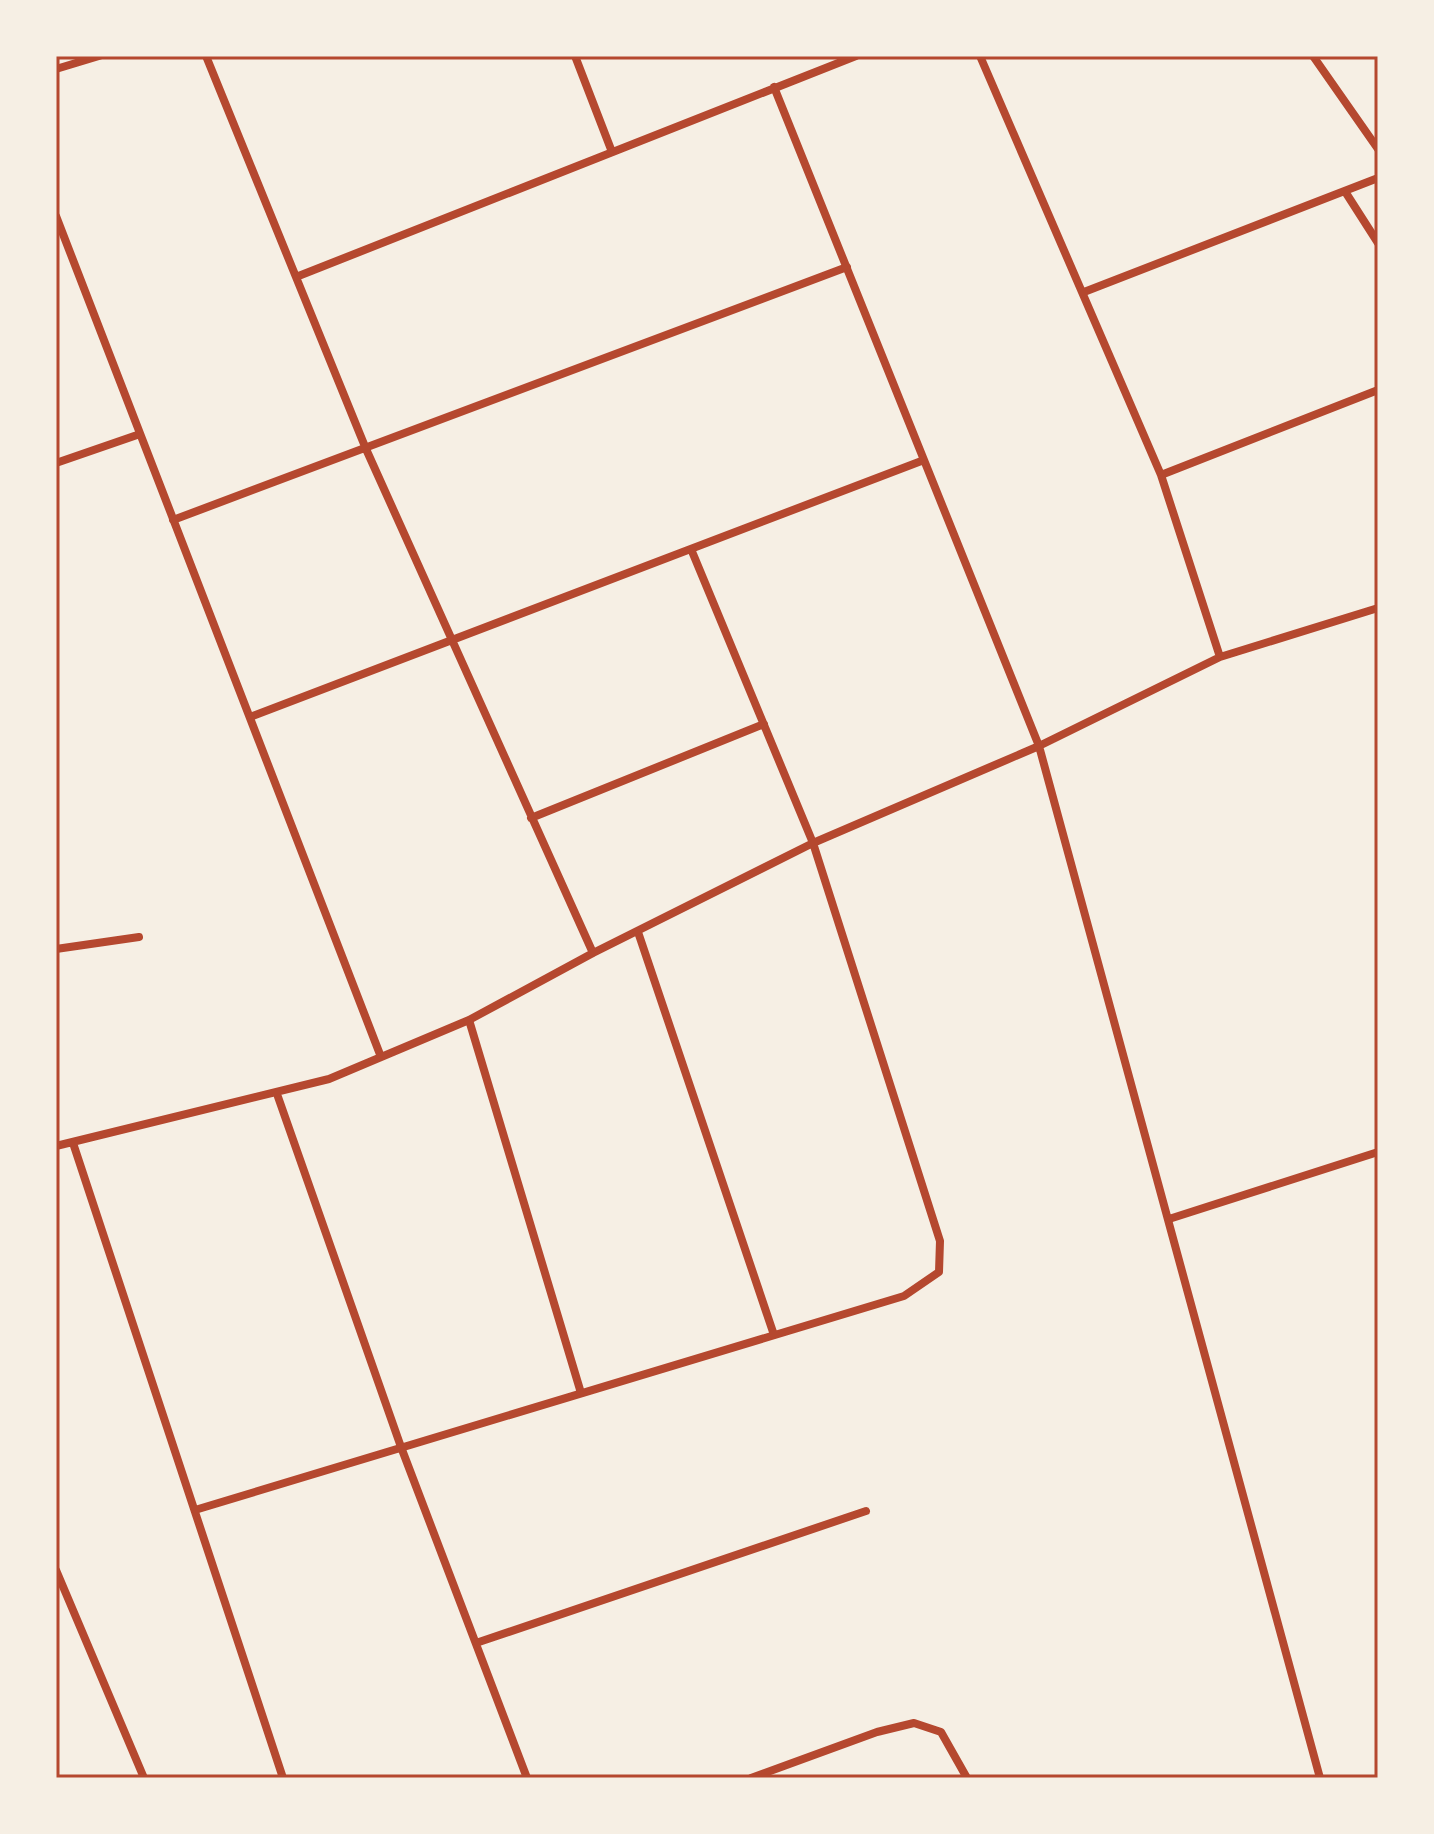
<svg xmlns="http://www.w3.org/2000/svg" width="1434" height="1834" font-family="Lato,sans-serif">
	<rect width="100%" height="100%" fill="#f6efe4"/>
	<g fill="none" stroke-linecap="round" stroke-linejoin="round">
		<path stroke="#b5482f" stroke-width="8" d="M206 56 366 449 593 953
			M575 56 612 152
			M980 56 1161 475 1220 657
			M1313 56 1378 149
			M56 69 99 56
			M774 87 1039 746 1320 1778
			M1346 193 1378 243
			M56 216 381 1057
			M296 277 856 56
			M1084 292 1378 178
			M56 463 140 434
			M1161 475 1378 390
			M173 520 847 267
			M250 717 924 460
			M531 818 764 724
			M638 932 774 1335
			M56 949 139 937
			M469 1020 581 1393
			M277 1094 401 1447 527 1778
			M73 1143 283 1778
			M56 1146 329 1079 469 1020 593 953 813 843 1039 746 1220 657 1378 608
			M1169 1219 1378 1152
			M195 1510 904 1296 939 1272 940 1241 813 843 691 549
			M56 1570 144 1778
			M476 1643 866 1511
			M751 1778 877 1732 914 1723 941 1732 967 1778"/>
	</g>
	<rect width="1434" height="1834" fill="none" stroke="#f6efe4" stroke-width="116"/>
	<rect x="58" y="58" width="1318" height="1718" fill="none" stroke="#b5482f" stroke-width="3"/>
</svg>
